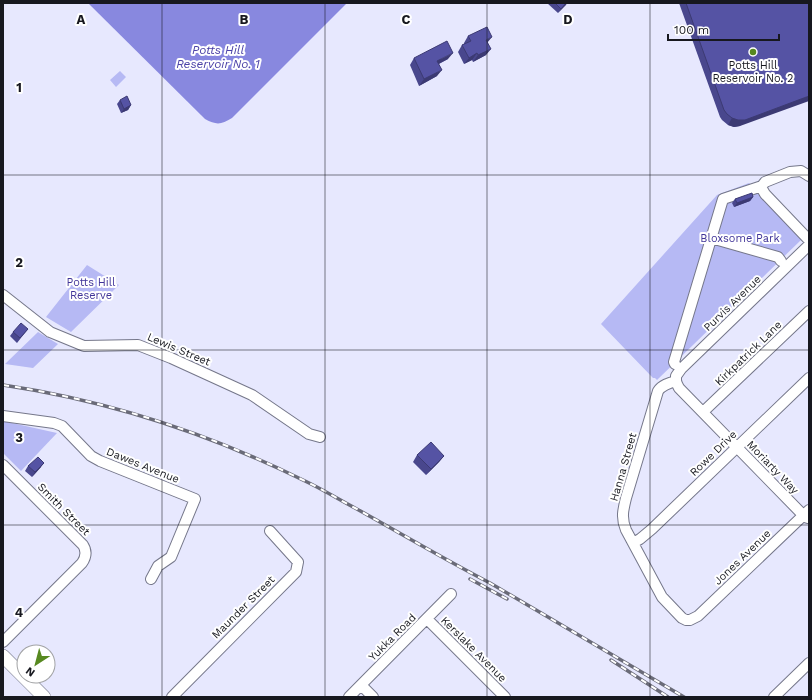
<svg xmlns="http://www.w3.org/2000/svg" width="812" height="700" font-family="'Work Sans',sans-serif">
	<rect width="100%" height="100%" fill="#e7e8fe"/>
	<path fill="#b6b9f4" d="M120 71 126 77 116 87 110 80Z
		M749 183 801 236V240L657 380 655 378H653L601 324 717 195Z
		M87 265 119 285 71 332 46 317Z
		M38 332 58 344 33 368 5 364Z
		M3 421 57 433 21 471 3 453Z"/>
	<path fill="#8888df" d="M88 3H347L232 118C221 125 216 125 205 119Z"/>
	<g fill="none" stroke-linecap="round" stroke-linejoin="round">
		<g stroke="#75778a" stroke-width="12">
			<path id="minor" d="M809 176 801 171 790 172 765 182 761 187 765 194 809 240
				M711 238 778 257 781 261
				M3 295 50 332 84 346 138 345 171 358 252 395 309 434 320 437
				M675 364 674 362 723 199 762 186
				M676 381C669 383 662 385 658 391L626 498C623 510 621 518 626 530L662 597 682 618 686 620H690L698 616 809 510
				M676 381 677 384 679 388 805 517 808 518
				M676 381V376L681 369 809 245
				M703 412 809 311
				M3 416 54 423 62 426 91 456 100 461 195 499 171 557 158 566 151 579
				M3 465 83 545C87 551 86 557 82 563L3 642
				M633 543 640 539 652 529 809 378
				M427 619 505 697
				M361 685 373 697
				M172 697 296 572 298 562 270 531
				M349 697 451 594
				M774 697 809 663"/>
		</g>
		<g stroke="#75778a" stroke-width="14">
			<path id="major" d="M3 656 44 697"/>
		</g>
		<use href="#minor" stroke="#fff" stroke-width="10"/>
		<use href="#major" stroke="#fff" stroke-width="13"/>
		<g stroke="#6a6b78" stroke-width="3.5">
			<path id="rail" d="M3 385C110 401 208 433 305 481 322 489 338 499 355 508 400 533 444 559 490 583L684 697
				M470 579 507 599
				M611 660 668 697"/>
		</g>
		<use href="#rail" stroke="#fff" stroke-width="2" stroke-dasharray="6" stroke-linecap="butt"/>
	</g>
	<path fill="#49478d" d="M547 3H567L558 13Z
		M679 3H809L740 126 734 127 728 125 722 120 720 117Z
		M468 36 488 43 486 55 473 62 472 60 464 64 458 52 462 45 464 44V43Z
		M414 58 448 59 439 64 437 76 419 86 410 65Z
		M120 100 131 105 128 110 121 113 117 104Z
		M753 197 750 201 734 207 732 203 735 199Z
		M28 329 17 343 10 336 13 332Z
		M417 455 444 456 439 462 426 475 413 462Z
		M28 466 41 467 32 477 25 471Z"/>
	<path fill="#3c3a73" d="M566 3H567L566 5 558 13 561 9Z
		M492 37 487 43 486 40Z
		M491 49 486 55 473 62 478 55Z
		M453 53 448 59 432 67 437 61Z
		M477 53 472 60 464 64 469 58Z
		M442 70 437 76 419 86 424 79Z
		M809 96V101L740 126 734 127 728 125 732 118Z
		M131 105 128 110 121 113 124 109Z
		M753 197 750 201 734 207 737 203Z
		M444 456 439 462 426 475 431 469Z
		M44 463 41 467 32 477 35 472Z"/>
	<path fill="#5553a4" stroke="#3c3a73" d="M555 3H566L561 9Z
		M686 3H809V96L745 120H738L732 118 727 114 724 110Z
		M487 27 492 37 486 40 491 49 478 55 477 53 469 58 462 45 471 41 468 36Z
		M447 41 453 53 437 61 442 70 424 79 414 58Z
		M127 96 131 105 124 109 120 100Z
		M752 193 753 197 737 203 735 199Z
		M21 323 28 329 20 338 13 332Z
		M431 442 444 456 431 469 417 455Z
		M38 457 44 463 35 472 28 466Z"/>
	<path fill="none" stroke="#17181f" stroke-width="1" stroke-opacity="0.55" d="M162 3V697M325 3V697M487 3V697M650 3V697M3 175H809M3 350H809M3 525H809"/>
	<circle fill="#578920" stroke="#fff" stroke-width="1.5" cx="753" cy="52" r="4"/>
	<g text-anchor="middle" stroke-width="4" stroke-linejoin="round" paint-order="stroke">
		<g font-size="11" fill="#17181f" stroke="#fff">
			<text x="753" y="69">Potts Hill<tspan x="753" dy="13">Reservoir No. 2</tspan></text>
		</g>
		<g font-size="11" fill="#403498" stroke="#fff">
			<text x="740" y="242">Bloxsome Park</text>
			<text x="91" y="286">Potts Hill<tspan x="91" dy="13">Reserve</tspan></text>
		</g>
		<g font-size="11" fill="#17181f" stroke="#fff">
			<text transform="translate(732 303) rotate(-44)" y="4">Purvis Avenue</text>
			<text transform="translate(179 349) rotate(23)" y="4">Lewis Street</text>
			<text transform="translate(748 353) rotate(-44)" y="4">Kirkpatrick Lane</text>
			<text transform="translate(713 453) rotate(-44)" y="4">Rowe Drive</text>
			<text transform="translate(143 465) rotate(22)" y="4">Dawes Avenue</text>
			<text transform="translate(623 467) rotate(-74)" y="4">Hanna Street</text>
			<text transform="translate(773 467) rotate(46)" y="4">Moriarty Way</text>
			<text transform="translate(64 509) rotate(45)" y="4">Smith Street</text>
			<text transform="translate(742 557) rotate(-44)" y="4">Jones Avenue</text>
			<text transform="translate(243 607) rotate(-45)" y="4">Maunder Street</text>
			<text transform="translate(392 637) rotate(-45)" y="4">Yukka Road</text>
			<text transform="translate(474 649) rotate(45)" y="4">Kerslake Avenue</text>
		</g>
		<g font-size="12" font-style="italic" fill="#4b42a7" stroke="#fff">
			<text x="218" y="54">Potts Hill<tspan x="218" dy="14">Reservoir No. 1</tspan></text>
		</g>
	</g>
	<g font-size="13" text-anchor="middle" font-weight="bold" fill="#17181f" stroke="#fff" stroke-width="4" stroke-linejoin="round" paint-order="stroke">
		<text x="81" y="24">A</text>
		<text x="244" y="24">B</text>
		<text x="406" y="24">C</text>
		<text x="568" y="24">D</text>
		<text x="19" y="92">1</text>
		<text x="19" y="267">2</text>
		<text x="19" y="442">3</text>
		<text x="19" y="617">4</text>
	</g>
	<rect width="812" height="700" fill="none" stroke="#17181f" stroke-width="8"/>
	<g transform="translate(36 664) rotate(216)"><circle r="19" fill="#ffffff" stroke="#a2a3a5"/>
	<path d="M0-3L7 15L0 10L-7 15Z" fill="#578920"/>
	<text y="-6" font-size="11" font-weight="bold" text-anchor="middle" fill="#17181f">N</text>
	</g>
	<path d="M668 34v6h111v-6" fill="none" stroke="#17181f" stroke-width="2"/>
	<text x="674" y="34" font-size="12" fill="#17181f" stroke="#ffffff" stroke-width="3" paint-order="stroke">100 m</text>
</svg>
